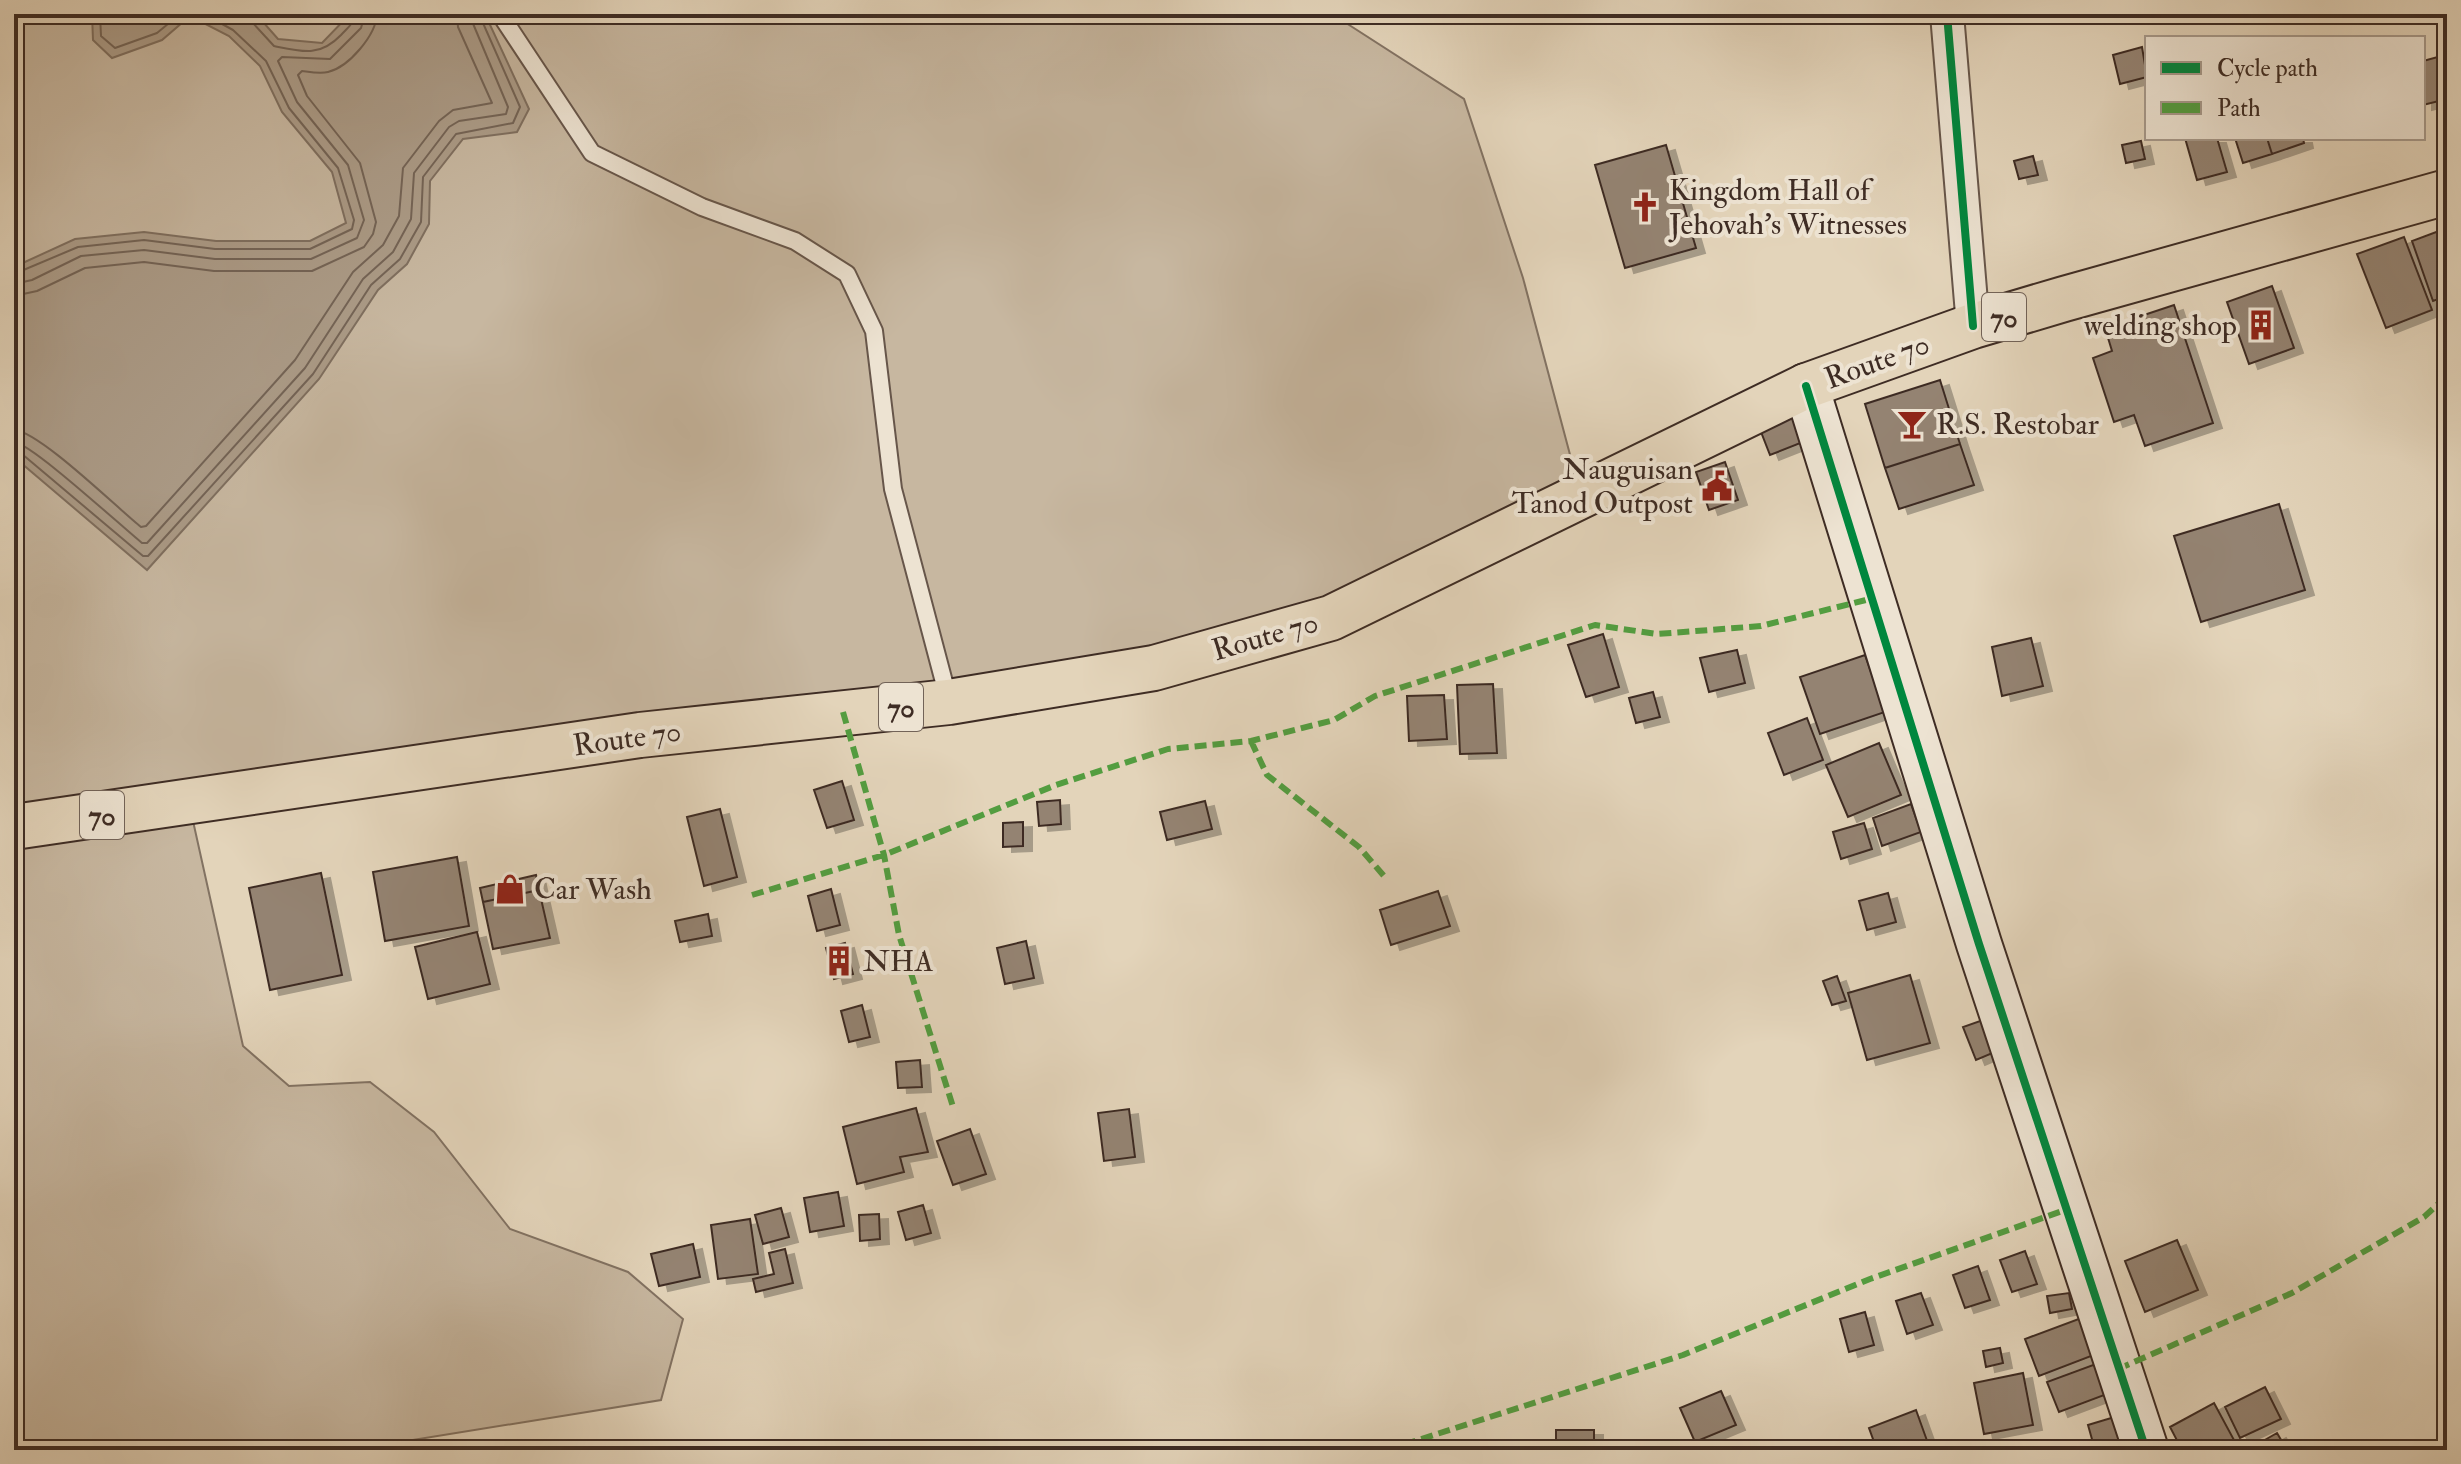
<svg xmlns="http://www.w3.org/2000/svg" width="2461" height="1464" font-family="'IM FELL Double Pica',serif">
	<defs>
		<filter id="shadow"><feDropShadow dx="9" dy="5" stdDeviation="0" flood-color="#0004"/></filter>
	</defs>
	<rect width="100%" height="100%" fill="#e3d4ba"/>
	<filter id="stains"><feTurbulence type="fractalNoise" baseFrequency=".0025" numOctaves="4"/><feColorMatrix values="0 0 0 0 .2 0 0 0 0 .09 0 0 0 0 .02 0 0 0 .5 -.17"/></filter>
	<radialGradient id="worn" r=".72"><stop offset=".6" stop-color="#630" stop-opacity="0"/><stop offset="1" stop-color="#630" stop-opacity=".3"/></radialGradient>
	<path fill="#c7b7a0" stroke="#827262" stroke-width="2" d="M14 14H1343V21L1464 99 1523 278 1581 496 1331 618 189 803 243 1046 289 1086 370 1082 434 1132 510 1229 628 1272 683 1319 661 1400 351 1450H14Z"/>
	<path fill="#ab9b87" stroke="#7f6f5f" stroke-width="2" d="M92 14H256L278 39 322 43 350 14H485L529 109 517 132 463 139 430 181 429 224 407 264 378 290 319 379 147 570 14 457V267L75 239 144 232 216 241H310L346 223 332 172 282 112 260 66 229 36 190 16 162 40 112 58 93 40Z"/>
	<g fill="none" stroke-linecap="round" stroke-linejoin="round">
		<path stroke="#746456" stroke-width="2" d="M100 14 101 36 115 48 157 33 180 14
			M250 14 252 22 274 46C303 52 320 57 341 35 347 28 354 24 355 14
			M14 274 78 247 144 240 215 249H310L352 229 354 220 338 168 289 108 266 61 233 30 204 14
			M14 284 32 280 81 256 144 250 215 259H311L357 238 364 220 348 165 297 102 278 61 282 57 330 59 361 28 365 14
			M14 296 37 291 85 268 144 262 214 271H312L364 247 373 234 376 222 360 163 307 96 298 75 302 71C310 72 320 74 328 72 349 67 376 35 377 14
			M14 430C39 431 116 507 141 527L146 526 295 360 353 272 383 245 399 216 403 168 439 121 453 110 492 103 458 27 457 14
			M14 442C31 443 121 526 142 543H147L305 368 363 279 393 252 411 219 414 173 449 127 459 121 506 114 508 107 469 14
			M14 452 22 454 143 556H148L313 374 371 285 400 259 421 222 423 177 456 134 513 123 520 107 479 14"/>
	</g>
	<path fill="#948372" stroke="#3e2c24" stroke-width="2" filter="url(#shadow)" d="M2142 47 2147 77 2120 84 2113 55Z
		M2445 55 2447 99 2423 105V61Z
		M2185 138H2217L2227 172 2197 180Z
		M2235 138H2267L2272 154 2243 163Z
		M2267 138H2303L2304 143 2272 154Z
		M2141 141 2145 159 2126 163 2122 145Z
		M1666 145 1696 248 1625 268 1595 165Z
		M2033 156 2038 175 2019 179 2014 161Z
		M2447 228V296L2433 301 2412 241Z
		M2404 237 2432 310 2386 328 2357 254Z
		M2272 286 2294 348 2249 364 2227 302Z
		M2174 305 2213 423 2145 446 2134 415 2114 422 2093 358 2112 351 2105 328Z
		M1940 380 1960 444 1885 468 1865 404Z
		M1789 406 1803 442 1770 455 1756 419Z
		M1960 444 1974 485 1899 509 1885 468Z
		M1725 462 1738 500 1709 510 1696 472Z
		M2279 504 2305 590 2201 622 2174 536Z
		M1603 634 1619 687 1586 697 1568 645Z
		M2031 638 2043 686 2002 696 1992 647Z
		M1737 650 1745 683 1709 692 1700 658Z
		M1865 655 1885 712 1820 734 1800 677Z
		M1493 684 1497 753 1460 754 1457 685Z
		M1653 692 1660 717 1636 723 1629 698Z
		M1444 695 1447 739 1409 741 1407 696Z
		M1807 718 1823 760 1784 775 1768 733Z
		M1879 743 1901 795 1848 817 1826 765Z
		M842 781 854 820 827 828 814 790Z
		M1060 800 1061 824 1039 826 1037 802Z
		M1205 801 1212 829 1167 840 1160 812Z
		M1911 804 1921 832 1882 846 1873 818Z
		M720 809 737 877 704 886 687 817Z
		M1023 822V846L1003 847V823Z
		M1864 823 1872 849 1841 859 1833 832Z
		M457 857 469 926 385 941 373 872Z
		M321 873 342 975 270 990 249 888Z
		M536 875 539 890 483 902 480 888Z
		M831 889 840 925 817 931 808 896Z
		M539 890 550 938 493 949 483 902Z
		M1438 891 1450 926 1391 945 1380 910Z
		M1888 893 1896 922 1867 930 1859 901Z
		M708 914 712 936 680 942 675 921Z
		M477 932 490 984 428 999 415 947Z
		M1026 941 1034 978 1005 984 997 948Z
		M845 943 853 974 834 979 826 948Z
		M1910 975 1930 1043 1867 1060 1848 993Z
		M1837 976 1846 1001 1832 1005 1823 981Z
		M862 1005 870 1037 849 1042 841 1011Z
		M1983 1020 1995 1052 1976 1060 1963 1027Z
		M920 1060 922 1087 898 1088 896 1062Z
		M916 1108 928 1152 900 1157 904 1172 857 1184 843 1127Z
		M1129 1109 1135 1157 1104 1161 1098 1113Z
		M970 1129 986 1174 953 1185 937 1141Z
		M838 1192 844 1226 810 1232 804 1198Z
		M923 1205 931 1233 906 1240 898 1212Z
		M781 1208 789 1237 763 1244 755 1215Z
		M879 1214 880 1239 860 1241 859 1215Z
		M750 1219 758 1274 718 1279 711 1225Z
		M2177 1240 2198 1290 2145 1312 2125 1261Z
		M693 1244 700 1277 659 1286 651 1254Z
		M785 1249 793 1283 756 1292 753 1279 774 1274 769 1253Z
		M2025 1251 2037 1284 2012 1292 2000 1260Z
		M1978 1266 1990 1300 1965 1308 1953 1275Z
		M1921 1293 1933 1325 1907 1334 1896 1301Z
		M2069 1293 2072 1309 2050 1313 2047 1296Z
		M1865 1312 1874 1345 1849 1352 1840 1319Z
		M2084 1317 2099 1353 2039 1376 2025 1339Z
		M2000 1348 2003 1363 1986 1367 1983 1351Z
		M2104 1361 2115 1391 2059 1412 2047 1382Z
		M2023 1373 2033 1425 1984 1434 1974 1383Z
		M2265 1387 2281 1419 2240 1438 2225 1407Z
		M1721 1391 1736 1425 1695 1442 1680 1408Z
		M2214 1403 2234 1440 2215 1450H2182L2170 1427Z
		M1916 1410 1930 1449 1877 1450 1869 1428Z
		M2121 1415 2123 1450H2095L2088 1425Z
		M1556 1430H1594V1450H1556Z
		M2277 1433 2287 1450H2249V1449Z"/>
	<g fill="none" stroke-linecap="round" stroke-linejoin="round">
		<g stroke="#67564a" stroke-width="20">
			<path id="lane" d="M500 14 592 153 702 207 795 241 847 274 874 331 893 489 949 701"/>
		</g>
		<g stroke="#67564a" stroke-width="36">
			<path id="street" d="M1947 14 1973 326"/>
		</g>
		<g stroke="#3e2c24" stroke-width="48">
			<path id="secondary" d="M1806 386 1979 944 2146 1450"/>
		</g>
		<g stroke="#3e2c24" stroke-width="48">
			<path id="highway" d="M14 827 640 735 949 702 1154 668 1331 618 1806 386 1973 326 2064 299 2447 192"/>
		</g>
		<use href="#lane" stroke="#ede3d2" stroke-width="16"/>
		<use href="#street" stroke="#ede3d2" stroke-width="32"/>
		<use href="#secondary" stroke="#ede3d2" stroke-width="44"/>
		<use href="#highway" stroke="#e3d4ba" stroke-width="44"/>
		<path stroke="#539d40" stroke-width="6" stroke-dasharray="12 6" stroke-linecap="butt" d="M843 712 884 855 899 935 954 1110
			M1251 741 1267 775 1359 847 1384 876
			M752 895 884 855 1056 785 1168 749 1251 741 1334 720 1375 696 1595 625 1657 634 1761 626 1870 599
			M2118 1369 2292 1293 2424 1217 2447 1196
			M1387 1450 1683 1355 1870 1279 2065 1210"/>
		<g stroke="#ede3d2" stroke-width="13">
			<path id="cycleway" d="M1947 14 1973 326
				M1806 386 1979 944 2146 1450"/>
		</g>
		<use href="#cycleway" stroke="#00873e" stroke-width="8"/>
	</g>
	<defs>
		<g id="church-bare" transform="scale(2.4)"><path d="M-1.2-6h2.4v3.5h3.3v2.4h-3.3V6h-2.4V-.1h-3.3v-2.4h3.3Z" fill="#8f2418" stroke="#ede3d2" stroke-width="2.5" paint-order="stroke"/></g>
		<g id="building-bare" transform="scale(2.4)"><path d="M-4-6H4V6H1V3H-1V6H-4ZM-2.5-4.3h1.7v1.8h-1.7ZM.8-4.3h1.7v1.8H.8ZM-2.5-1h1.7V.8h-1.7ZM.8-1h1.7V.8H.8Z" fill="#8f2418" stroke="#ede3d2" stroke-width="2.5" paint-order="stroke"/></g>
		<g id="bar-bare" transform="scale(2.4)"><path d="M-6-5H6L.8 .8V4.5H3.5V6h-7V4.5H-.8V.8Z" fill="#8f2418" stroke="#ede3d2" stroke-width="2.5" paint-order="stroke"/></g>
		<g id="civic-bare" transform="scale(2.4)"><path d="M-.6-6.5H3V-4.5H.6V-3L4-1V1h2V6H-6V1h2V-1L-.6-3ZM-1.2 2.5V6h2.4V2.5Z" fill="#8f2418" stroke="#ede3d2" stroke-width="2.5" paint-order="stroke"/></g>
		<g id="shop-bare" transform="scale(2.4)"><path d="M-5-2.5h2.3a2.7 3.5 0 0 1 5.4 0H5L5.5 6h-11ZM-1.5-2.5h3a1.5 2.3 0 0 0-3 0Z" fill="#8f2418" stroke="#ede3d2" stroke-width="2.5" paint-order="stroke"/></g>
	</defs>
	<g fill-rule="evenodd">
		<use href="#church-bare" x="1645" y="207"/>
		<use href="#building-bare" x="2261" y="325"/>
		<use href="#bar-bare" x="1912" y="424"/>
		<use href="#civic-bare" x="1717" y="486"/>
		<use href="#shop-bare" x="510" y="889"/>
		<use href="#building-bare" x="839" y="961"/>
	</g>
	<g text-anchor="middle" stroke-width="8" stroke-linejoin="round" paint-order="stroke">
		<g fill="#ede3d2" stroke="#726358" stroke-width="2">
			<rect x="1982" y="293" width="44" height="48" rx="6"/>
			<rect x="879" y="683" width="44" height="48" rx="6"/>
			<rect x="80" y="791" width="44" height="48" rx="6"/>
		</g>
		<g font-size="28" font-weight="bold" fill="#3e2c24">
			<text x="2004" y="327">70</text>
			<text x="901" y="717">70</text>
			<text x="102" y="825">70</text>
		</g>
		<g font-size="30" fill="#3e2c24" stroke="#ede3d2" text-anchor="start">
			<text x="1669" y="200">Kingdom Hall of<tspan x="1669" dy="34">Jehovah's Witnesses</tspan></text>
			<text x="2237" y="335" text-anchor="end">welding shop</text>
			<text x="1936" y="434">R.S. Restobar</text>
			<text x="1693" y="479" text-anchor="end">Nauguisan<tspan x="1693" dy="34">Tanod Outpost</tspan></text>
			<text x="534" y="899">Car Wash</text>
			<text x="863" y="971">NHA</text>
		</g>
		<g font-size="30" fill="#3e2c24" stroke="#ede3d2">
			<text transform="translate(1877 361) rotate(-20)" y="10">Route 70</text>
			<text transform="translate(1265 636) rotate(-16)" y="10">Route 70</text>
			<text transform="translate(627 738) rotate(-8)" y="10">Route 70</text>
		</g>
	</g>
	<rect width="2461" height="1464" fill="none" stroke="#e3d4ba" stroke-width="48"/>
	<rect x="16" y="16" width="2429" height="1432" fill="none" stroke="#3e2c24" stroke-width="4"/>
	<rect x="24" y="24" width="2413" height="1416" fill="none" stroke="#3e2c24" stroke-width="2"/>
	<rect x="2145" y="36" width="280" height="104" fill="#ede3d2" stroke="#a79a8c" stroke-width="2"/>
	<rect x="2161" y="62" width="40" height="12" fill="#00873e" stroke="#a79a8c" stroke-width="2"/>
	<text x="2217" y="76" font-size="24" fill="#3e2c24">Cycle path</text>
	<rect x="2161" y="102" width="40" height="12" fill="#539d40" stroke="#a79a8c" stroke-width="2"/>
	<text x="2217" y="116" font-size="24" fill="#3e2c24">Path</text>
	<rect width="100%" height="100%" filter="url(#stains)"/>
	<rect width="100%" height="100%" fill="url(#worn)"/>
</svg>
